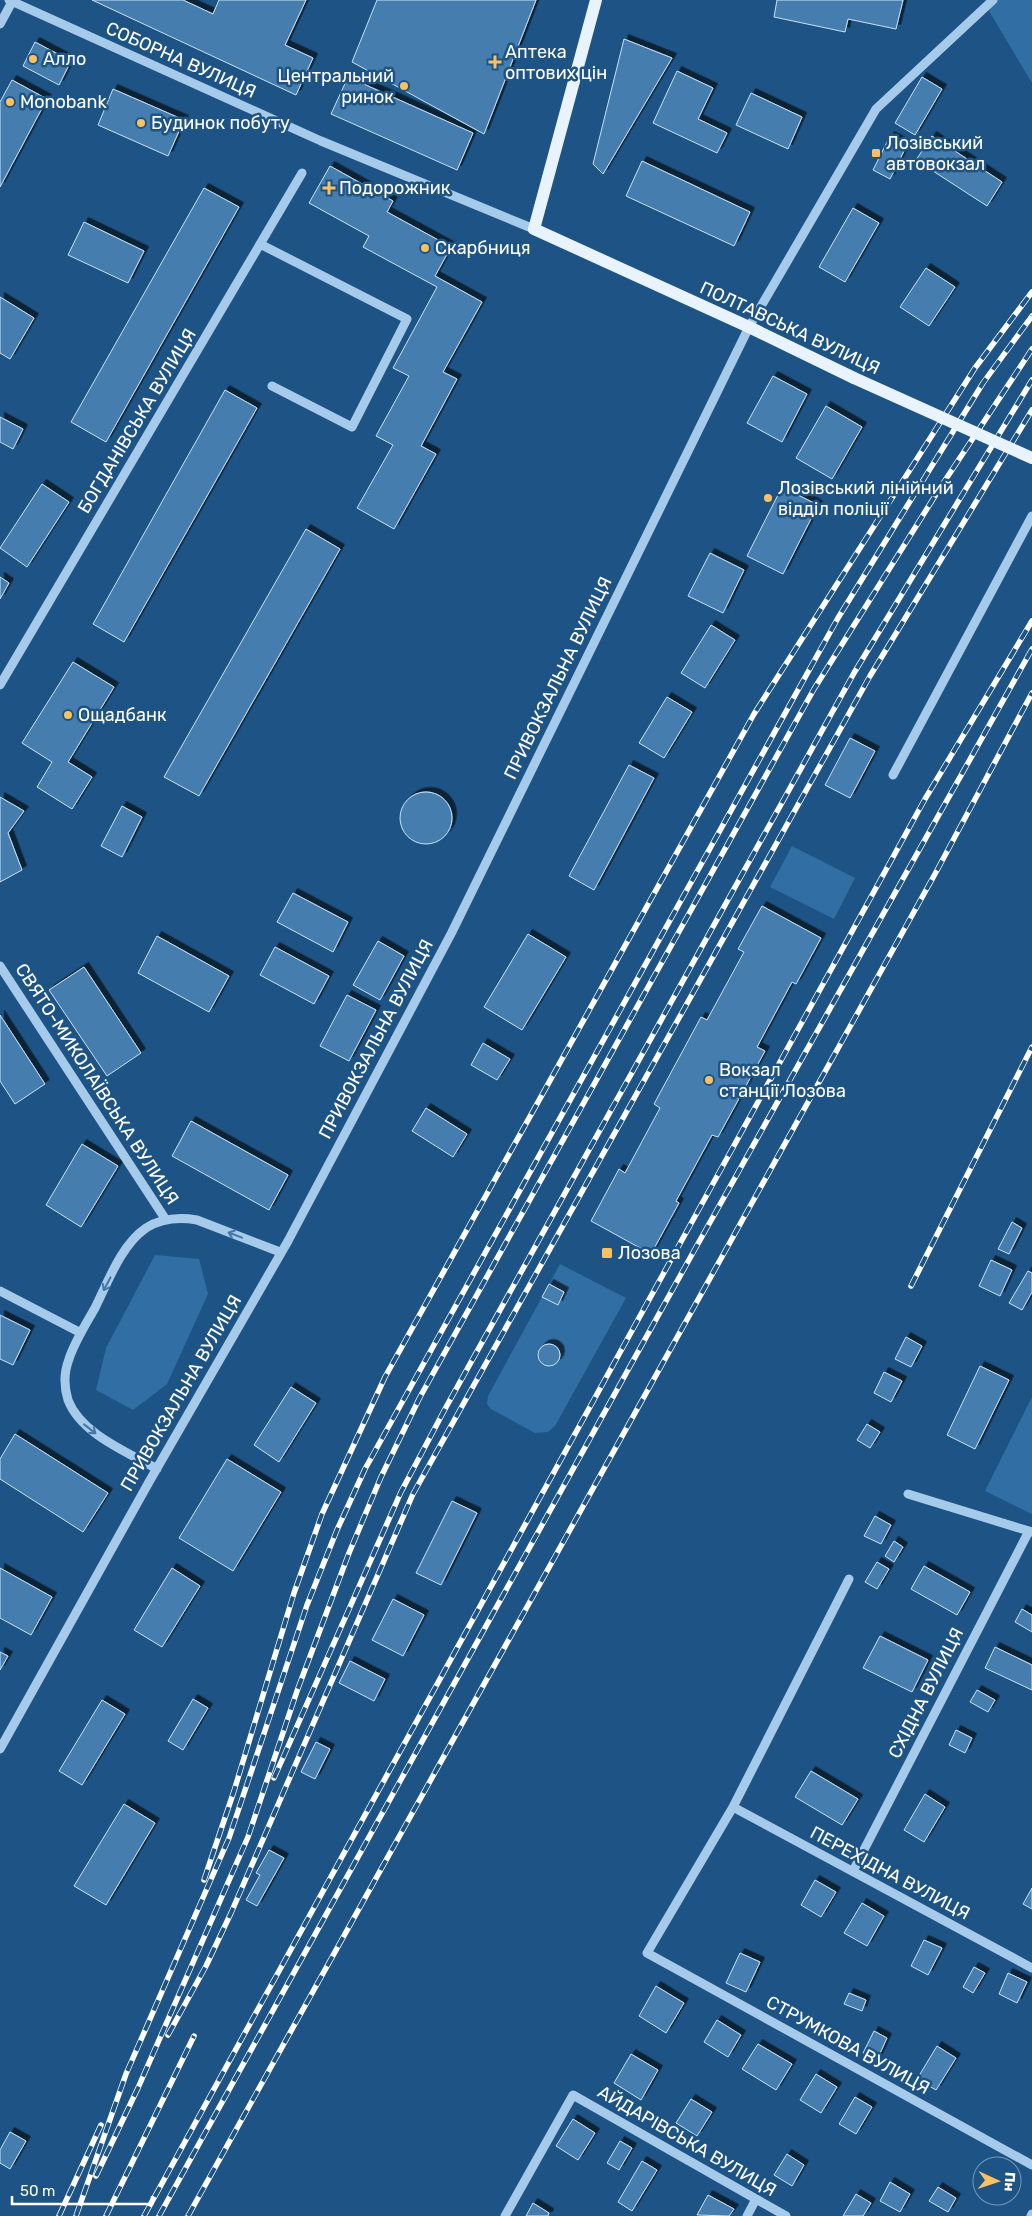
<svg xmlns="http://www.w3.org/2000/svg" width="1032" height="2216" font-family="Rubik,sans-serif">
	<defs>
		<filter id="shadow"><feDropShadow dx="4.5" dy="-4.5" stdDeviation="0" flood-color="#0009"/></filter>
	</defs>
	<rect width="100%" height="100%" fill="#1d5485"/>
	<path fill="#316ea3" d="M993 0H1032V83L986 6Z
		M792 846 855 878 834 919 770 887Z
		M155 1255 199 1259 208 1294 167 1384 133 1410 96 1390 106 1348Z
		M560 1264 626 1298 555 1426 548 1432 535 1433 491 1409 487 1404 488 1396Z
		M1032 1397V1514L985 1491Z"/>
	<path fill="#457eae" stroke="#c9e2f8" filter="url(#shadow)" d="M92 0H183L213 14 219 0H306L285 45 313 58 296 95Z
		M377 0H536L484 134 352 62Z
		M777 0H903L896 29 848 19 845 32 774 17Z
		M624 39 672 58 603 174 593 164Z
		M35 42 71 61 59 85 23 66Z
		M677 71 713 88 698 119 727 133 717 153 653 123Z
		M348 77 473 133 457 170 331 114Z
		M922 77 942 89 915 135 895 123Z
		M12 80 47 99 0 187V102Z
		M113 89 184 120 168 156 98 125Z
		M751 93 802 117 788 149 736 125Z
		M890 136 907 145 890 179 873 170Z
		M932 136 1002 182 987 206 916 160Z
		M642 161 750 212 734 246 626 196Z
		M330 166 393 201 387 212 451 247 435 276 482 302 443 372 457 379 421 446 436 454 394 529 357 508 393 445 376 436 409 376 393 368 437 287 363 247 369 236 309 203Z
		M204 188 239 207 106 442 71 422Z
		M853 208 879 223 845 282 819 267Z
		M84 222 144 251 128 283 68 255Z
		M926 268 955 287 929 326 900 307Z
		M0 297 34 318 10 359 0 353Z
		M773 376 807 394 782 442 747 423Z
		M225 390 257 408 124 642 93 624Z
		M826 406 862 427 832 479 796 458Z
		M0 417 23 429 13 449 0 442Z
		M42 484 69 502 27 567 0 548Z
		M782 487 818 505 783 574 747 556Z
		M306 529 340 549 199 796 164 777Z
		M710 553 744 570 723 613 688 596Z
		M0 577 9 583 0 599Z
		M711 625 735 640 705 688 681 673Z
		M73 662 114 687 68 762 92 777 72 809 37 787 52 762 22 743Z
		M667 697 692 712 664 758 639 743Z
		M850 738 875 751 850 798 825 785Z
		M629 765 654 778 594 890 569 876Z
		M400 818a26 26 0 1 1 52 0a26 26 0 1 1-52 0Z
		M0 797 24 811 8 833 22 870 0 882Z
		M122 806 142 817 122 857 101 846Z
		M293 893 348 922 333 952 277 922Z
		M762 906 821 938 796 984 792 982 757 1047 765 1051 718 1137 712 1135 676 1201 679 1203 651 1254 591 1221 619 1169 625 1173 660 1108 654 1104 701 1017 707 1020 744 952 738 949Z
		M528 934 566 957 522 1030 484 1007Z
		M157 936 229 976 209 1012 138 973Z
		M378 941 404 956 380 1000 353 985Z
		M275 947 329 976 314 1004 260 975Z
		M84 967 141 1053 107 1076 49 990Z
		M347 995 376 1010 349 1061 320 1046Z
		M0 1015 45 1084 15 1104 0 1081Z
		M483 1043 510 1059 497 1080 471 1065Z
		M426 1108 467 1134 453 1157 412 1131Z
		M191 1121 288 1175 269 1210 172 1156Z
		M82 1144 118 1166 81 1227 46 1205Z
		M1012 1222 1022 1228 1009 1254 998 1249Z
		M991 1260 1012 1270 1000 1296 979 1286Z
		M1028 1271 1032 1273V1292L1022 1310 1009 1303Z
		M549 1284 564 1292 558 1305 542 1297Z
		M0 1315 30 1330 13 1365 0 1359Z
		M906 1337 922 1346 911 1367 895 1359Z
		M538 1355a11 11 0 1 1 22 0a11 11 0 1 1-22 0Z
		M980 1366 1009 1380 975 1449 947 1435Z
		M884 1372 902 1381 891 1402 874 1393Z
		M291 1387 316 1403 279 1462 254 1445Z
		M867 1424 880 1432 870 1448 857 1440Z
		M15 1434 108 1493 83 1532 0 1479V1459Z
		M227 1459 281 1492 233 1571 179 1538Z
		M452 1501 477 1513 441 1585 416 1573Z
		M875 1516 891 1525 881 1544 864 1536Z
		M894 1541 903 1547 894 1562 885 1556Z
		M877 1562 889 1569 877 1589 865 1582Z
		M924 1566 970 1592 957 1615 911 1589Z
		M0 1568 52 1597 31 1635 0 1618Z
		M172 1568 200 1586 162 1647 134 1630Z
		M393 1599 424 1615 403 1656 372 1640Z
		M1022 1609 1032 1615V1632L1015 1622Z
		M880 1636 928 1660 912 1692 863 1668Z
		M995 1647 1032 1665V1690L985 1668Z
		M0 1652 8 1656 0 1670Z
		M350 1661 385 1679 374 1701 339 1683Z
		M977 1690 995 1700 988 1712 970 1702Z
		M193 1699 208 1708 183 1750 168 1741Z
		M102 1700 125 1714 82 1785 59 1771Z
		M956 1730 972 1738 965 1753 949 1745Z
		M316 1742 330 1749 315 1779 301 1772Z
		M811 1771 858 1799 842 1825 795 1797Z
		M925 1794 945 1807 924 1842 904 1830Z
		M124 1804 155 1823 106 1905 74 1886Z
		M269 1850 284 1858 257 1906 246 1900 260 1875 256 1873Z
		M815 1880 836 1892 821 1917 801 1905Z
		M1032 1888V1909L1023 1904Z
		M862 1903 884 1916 867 1946 844 1933Z
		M924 1940 942 1948 928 1975 911 1966Z
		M740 1953 760 1962 746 1992 726 1983Z
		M974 1967 985 1973 973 1993 963 1987Z
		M1008 1973 1027 1982 1017 2003 999 1994Z
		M656 1986 684 2003 666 2033 639 2016Z
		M849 1993 866 2000 862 2011 844 2004Z
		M717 2020 741 2035 728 2057 704 2042Z
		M874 2031 887 2038 877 2060 863 2053Z
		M758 2044 792 2064 776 2090 742 2069Z
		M937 2046 956 2058 936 2090 917 2079Z
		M631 2054 658 2070 641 2100 614 2083Z
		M816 2074 837 2087 821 2113 800 2100Z
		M855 2097 872 2107 856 2134 839 2124Z
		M691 2099 712 2112 697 2136 676 2123Z
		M573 2119 595 2133 578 2160 556 2146Z
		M10 2132 26 2141 10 2169 0 2163V2150Z
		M620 2141 632 2148 619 2170 607 2163Z
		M787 2154 804 2165 792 2186 774 2175Z
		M642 2161 657 2170 632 2211 618 2202Z
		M890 2182 910 2194 900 2212 880 2201Z
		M938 2187 956 2198 948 2212 929 2201Z
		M856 2194 871 2203 863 2216H843Z
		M708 2195 734 2209 729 2216 697 2215Z
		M533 2203 549 2213 548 2216H526Z"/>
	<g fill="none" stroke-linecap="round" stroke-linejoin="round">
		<path stroke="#a5caea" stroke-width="9" d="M9 0 321 141 534 229
			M0 24 13 0
			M260 244 407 319 352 427 272 386
			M0 685 302 173
			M893 775 1032 516
			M0 966 166 1220
			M0 1291 81 1333
			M157 1469C127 1452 81 1434 68 1400 64 1387 64 1372 69 1359 75 1341 86 1324 95 1308 108 1282 121 1245 146 1228 162 1218 179 1217 197 1220L280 1252
			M908 1494 1032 1532
			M849 1579 733 1807 647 1953 1032 2165
			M0 1749 149 1482 288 1241 452 932 749 327 876 109 993 0
			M733 1807 1032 1968
			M853 1871 1029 1531
			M505 2216 573 2095 786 2216
			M747 2216 756 2199
			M1031 2216 1032 2214"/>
		<path stroke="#e9f3fe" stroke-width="12" d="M596 0 534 229 749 327 854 378"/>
		<g stroke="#fff" stroke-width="5.5">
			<path id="rail" d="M911 1286 1032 1047
				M274 1778 401 1492 445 1409 854 673 1032 380
				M204 1880 234 1791 294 1593 322 1514 385 1377 754 714 975 368 1032 292
				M168 2035 206 1966 231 1913 413 1494 870 676 1032 410
				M96 2176 138 2088 248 1837 297 1691 349 1553 381 1477 420 1397 814 689 940 488 1032 349
				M59 2216 101 2125
				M76 2216 126 2074 229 1838 307 1605 337 1530 365 1469 838 618 983 383 1032 316
				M106 2216 194 2036
				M144 2216 925 799 1032 621
				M159 2216 695 1249 1032 649
				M188 2216 935 874 1032 693"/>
		</g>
		<use href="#rail" stroke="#1d5485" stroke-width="4" stroke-dasharray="11" stroke-linecap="butt"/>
		<path stroke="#e9f3fe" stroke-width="12" d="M854 378 1032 458"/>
	</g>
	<defs><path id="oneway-shaft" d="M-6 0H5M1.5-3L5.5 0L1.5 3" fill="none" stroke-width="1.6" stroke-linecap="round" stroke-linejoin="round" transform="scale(1.25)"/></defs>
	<g stroke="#4677a3">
		<use href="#oneway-shaft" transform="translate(235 1235) rotate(-159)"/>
		<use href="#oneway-shaft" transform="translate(107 1284) rotate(118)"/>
		<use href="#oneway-shaft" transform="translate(90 1429) rotate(38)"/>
	</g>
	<g fill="#fac163" stroke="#1d5485" stroke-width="2">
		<circle cx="33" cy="59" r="5"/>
		<path d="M492.5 54.5h5v5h5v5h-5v5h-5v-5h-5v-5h5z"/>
		<circle cx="404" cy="86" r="5"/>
		<circle cx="10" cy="102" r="5"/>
		<circle cx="141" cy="123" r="5"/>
		<rect x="871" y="148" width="10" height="10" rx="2.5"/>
		<path d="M326.5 180.5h5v5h5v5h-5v5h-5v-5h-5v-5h5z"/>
		<circle cx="425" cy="248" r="5"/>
		<circle cx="768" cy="498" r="5"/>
		<circle cx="68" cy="715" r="5"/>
		<circle cx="709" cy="1080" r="5"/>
		<rect x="601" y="1247" width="12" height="12" rx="2.5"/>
	</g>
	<g text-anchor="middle" stroke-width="5" stroke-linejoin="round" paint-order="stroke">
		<g font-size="18" fill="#fff" stroke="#1d5485" text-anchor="start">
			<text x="505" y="58">Аптека<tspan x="505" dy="21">оптових цін</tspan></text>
			<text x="43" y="65">Алло</text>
			<text x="394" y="82" text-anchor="end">Центральний<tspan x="394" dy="21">ринок</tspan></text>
			<text x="20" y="108">Monobank</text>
			<text x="151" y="129">Будинок побуту</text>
			<text x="886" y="149">Лозівський<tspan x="886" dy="21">автовокзал</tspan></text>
			<text x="339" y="194">Подорожник</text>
			<text x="435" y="254">Скарбниця</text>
			<text x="778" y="494">Лозівський лінійний<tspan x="778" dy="21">відділ поліції</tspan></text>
			<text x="78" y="721">Ощадбанк</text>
			<text x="719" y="1076">Вокзал<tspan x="719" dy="21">станції Лозова</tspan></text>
			<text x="618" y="1259">Лозова</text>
		</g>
		<g font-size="18" fill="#fff" stroke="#1d5485">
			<text transform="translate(181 60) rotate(24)" y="6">СОБОРНА ВУЛИЦЯ</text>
			<text transform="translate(790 328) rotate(25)" y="6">ПОЛТАВСЬКА ВУЛИЦЯ</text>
			<text transform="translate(137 421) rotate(-59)" y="6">БОГДАНІВСЬКА ВУЛИЦЯ</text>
			<text transform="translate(558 678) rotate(-64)" y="6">ПРИВОКЗАЛЬНА ВУЛИЦЯ</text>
			<text transform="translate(376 1039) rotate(-62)" y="6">ПРИВОКЗАЛЬНА ВУЛИЦЯ</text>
			<text transform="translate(97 1084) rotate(57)" y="6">СВЯТО-МИКОЛАЇВСЬКА ВУЛИЦЯ</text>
			<text transform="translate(181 1393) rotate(-60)" y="6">ПРИВОКЗАЛЬНА ВУЛИЦЯ</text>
			<text transform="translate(926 1693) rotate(-63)" y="6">СХІДНА ВУЛИЦЯ</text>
			<text transform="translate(890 1873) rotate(28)" y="6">ПЕРЕХІДНА ВУЛИЦЯ</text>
			<text transform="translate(848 2045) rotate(29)" y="6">СТРУМКОВА ВУЛИЦЯ</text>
			<text transform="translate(687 2141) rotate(30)" y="6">АЙДАРІВСЬКА ВУЛИЦЯ</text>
		</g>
	</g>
	<g transform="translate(997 2181) rotate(93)"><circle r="24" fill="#1d5485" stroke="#7798b6"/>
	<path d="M0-4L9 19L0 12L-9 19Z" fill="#fac163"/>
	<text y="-8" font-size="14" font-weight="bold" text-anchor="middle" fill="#ffffff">Пн</text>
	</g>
	<path d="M12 2196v8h140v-8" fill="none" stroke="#ffffff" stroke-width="2.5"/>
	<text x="20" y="2196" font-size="15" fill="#ffffff" stroke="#1d5485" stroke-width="4" paint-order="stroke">50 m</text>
</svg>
